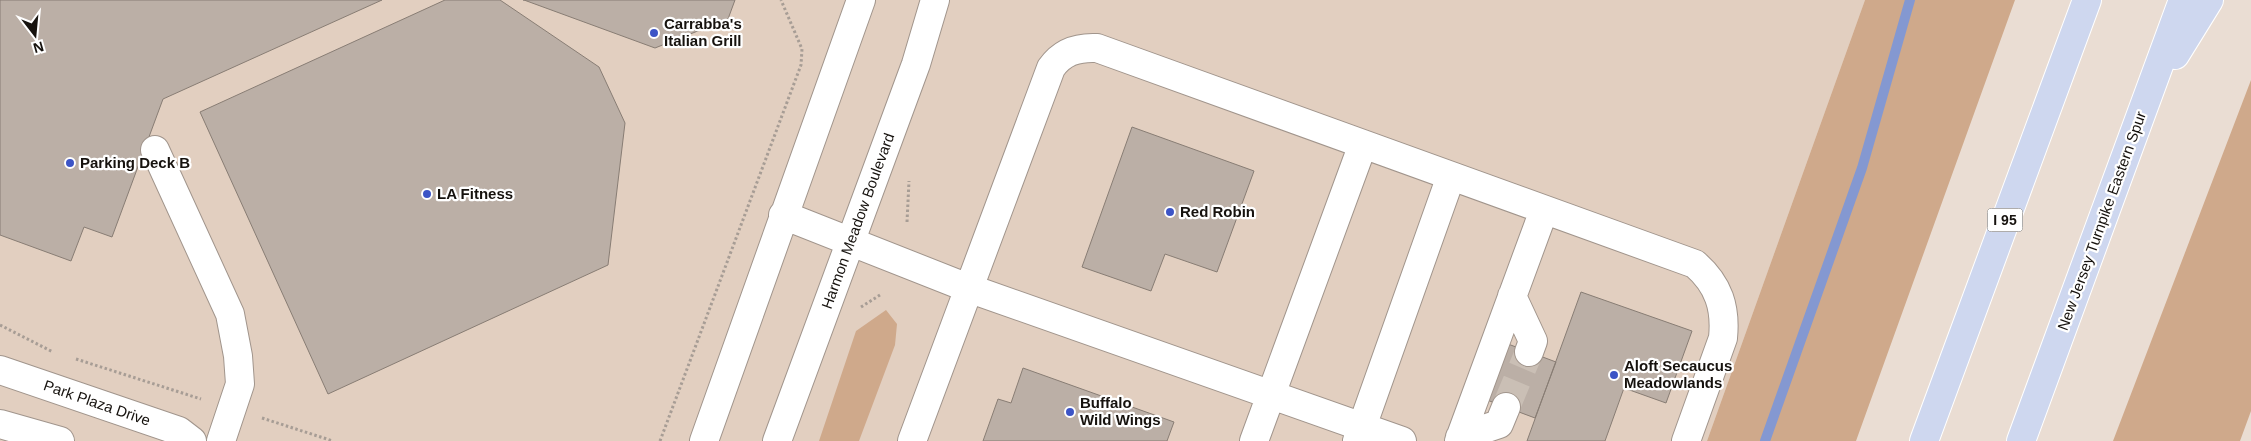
<svg xmlns="http://www.w3.org/2000/svg" width="2251" height="441" font-family="Arial,sans-serif">
	<rect width="100%" height="100%" fill="#eaddd3"/>
	<path fill="#e2cfc0" d="M0 0H1865L1707 441H0Z"/>
	<path fill="#cfa98b" d="M1865 0H2015L1856 441H1707Z
		M2251 80V411L2240 441H2113Z
		M886 310 897 324 895 345 859 441H819L856 331Z"/>
	<g fill="none" stroke-linecap="round" stroke-linejoin="round">
		<path stroke="#8498d1" stroke-width="10" d="M1765 441 1862 168 1910 0"/>
	</g>
	<path fill="#bbafa6" stroke="#887d74" d="M0 0H382L163 99 112 237 84 227 71 261 0 235Z
		M445 0H500L599 67 625 123 608 265 328 394 200 112Z
		M524 0H523H735L728 19 655 48Z
		M1132 127 1254 171 1217 272 1165 254 1151 291 1082 267Z
		M1581 292 1692 331 1666 403 1624 388 1605 441H1527Z
		M1508 344 1556 362 1535 418 1487 400Z
		M1023 368 1174 422 1167 441H983L998 399 1011 403Z"/>
	<g fill="none" stroke-linecap="round" stroke-linejoin="round">
		<path stroke="#cabfb5" stroke-width="28" stroke-dasharray="28 14" stroke-linecap="butt" d="M1506 407 1529 352"/>
		<g stroke="#a1958c" stroke-width="30">
			<path id="minor" d="M155 150 230 314 238 356 240 384 221 441
				M783 215 968 288 1402 441
				M1512 296 1533 341 1529 352
				M0 370 179 431 192 441
				M0 424 60 441
				M1460 437 1499 424 1506 407
				M704 441 861 0
				M777 441 916 64 935 0
				M912 441 1051 68C1062 52 1077 47 1097 48L1695 264C1719 285 1726 308 1723 338L1686 441
				M1254 441 1363 144
				M1357 441 1451 176
				M1459 441 1544 210"/>
		</g>
		<g stroke="#fff" stroke-width="30">
			<path id="highway" d="M2175 55 2209 0
				M1924 441 2087 0
				M2021 441 2183 0"/>
		</g>
		<path stroke="#a79d95" stroke-width="3" stroke-dasharray="2.5 2.5" stroke-linecap="butt" d="M907 222 909 181
			M861 307 880 295
			M0 325 53 352
			M76 359 201 399
			M262 418 333 441
			M660 441 801 65 802 49 781 0"/>
		<use href="#minor" stroke="#fff" stroke-width="28"/>
		<use href="#highway" stroke="#ced7ef" stroke-width="28"/>
	</g>
	<g fill="#3c54c6" stroke="#fff" stroke-width="2">
		<circle cx="654" cy="33" r="5"/>
		<circle cx="70" cy="163" r="5"/>
		<circle cx="427" cy="194" r="5"/>
		<circle cx="1170" cy="212" r="5"/>
		<circle cx="1614" cy="375" r="5"/>
		<circle cx="1070" cy="412" r="5"/>
	</g>
	<g text-anchor="middle" stroke-width="4.5" stroke-linejoin="round" paint-order="stroke">
		<rect fill="#fff" stroke="#5c5956" stroke-width="1" x="1987.5" y="208.5" width="35" height="23" rx="4"/>
		<g font-size="14" font-weight="bold" fill="#16120e">
			<text x="2005" y="225">I 95</text>
		</g>
		<g font-size="15" font-weight="bold" fill="#16120e" stroke="#fff" text-anchor="start">
			<text x="664" y="29">Carrabba's<tspan x="664" dy="17">Italian Grill</tspan></text>
			<text x="80" y="168">Parking Deck B</text>
			<text x="437" y="199">LA Fitness</text>
			<text x="1180" y="217">Red Robin</text>
			<text x="1624" y="371">Aloft Secaucus<tspan x="1624" dy="17">Meadowlands</tspan></text>
			<text x="1080" y="408">Buffalo<tspan x="1080" dy="17">Wild Wings</tspan></text>
		</g>
		<g font-size="15" fill="#16120e" stroke="#fff">
			<text transform="translate(858 221) rotate(-70)" y="5">Harmon Meadow Boulevard</text>
			<text transform="translate(2102 221) rotate(-70)" y="5">New Jersey Turnpike Eastern Spur</text>
			<text transform="translate(97 403) rotate(19)" y="5">Park Plaza Drive</text>
		</g>
	</g>
	<g transform="translate(35 35) rotate(164)" stroke="#ffffff" stroke-width="4" paint-order="stroke">
	<path d="M0-4L9 19L0 12L-9 19Z" fill="#16120e"/>
	<text y="-8" font-size="14" font-weight="bold" text-anchor="middle" fill="#16120e">N</text>
	</g>
</svg>
